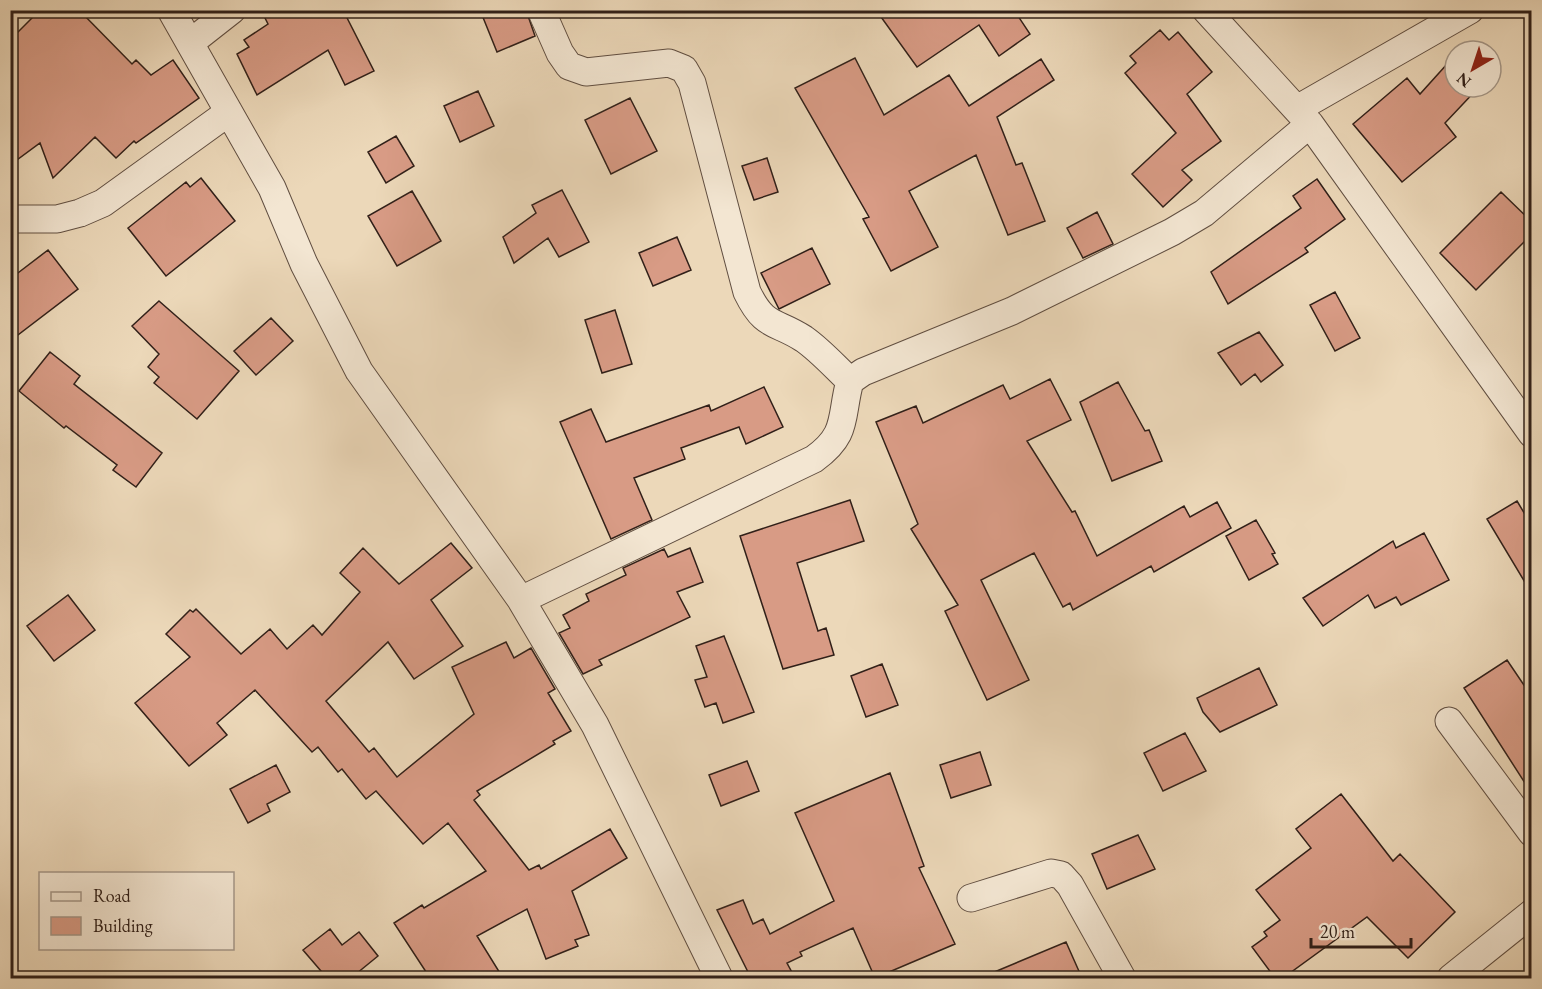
<svg xmlns="http://www.w3.org/2000/svg" width="1542" height="989" font-family="'EB Garamond',serif">
	<rect width="100%" height="100%" fill="#ecd8b9"/>
	<filter id="stains"><feTurbulence type="fractalNoise" baseFrequency=".00333" numOctaves="4"/><feColorMatrix values="0 0 0 0 .2 0 0 0 0 .09 0 0 0 0 .02 0 0 0 .5 -.17"/></filter>
	<radialGradient id="worn" r=".72"><stop offset=".6" stop-color="#630" stop-opacity="0"/><stop offset="1" stop-color="#630" stop-opacity=".3"/></radialGradient>
	<path fill="#d89b85" stroke="#312019" stroke-width="1.5" d="M40 10H79L132 64 136 60 151 75 173 60 199 98 136 143 134 141 116 158 95 137 53 178 40 143 10 165V40Z
		M261 10H343L374 71 345 85 328 50 257 95 237 54 249 47 244 40 268 24Z
		M480 10H526L535 36 497 52Z
		M876 10H1014L1030 34 999 56 979 25 917 67Z
		M1160 30 1169 40 1178 32 1212 72 1187 94 1221 141 1182 170 1192 180 1163 207 1132 174 1176 133 1125 73 1136 63 1130 56Z
		M855 58 884 115 949 75 969 106 1041 59 1054 80 997 117 1016 165 1022 163 1045 221 1008 235 976 155 909 191 938 247 891 271 863 219 869 217 795 88Z
		M1448 63 1455 68V87H1479L1445 123 1456 137 1402 182 1353 124 1407 78 1420 94Z
		M478 91 494 126 460 142 444 106Z
		M630 98 657 151 611 174 585 120Z
		M396 136 414 166 386 183 368 152Z
		M767 158 778 192 754 200 742 166Z
		M201 178 235 221 166 276 128 228 186 182 190 187Z
		M1317 179 1345 219 1305 248 1308 252 1228 304 1211 272 1301 208 1293 196Z
		M562 190 589 242 559 257 548 238 514 263 503 237 536 213 532 205Z
		M412 191 441 241 397 266 368 216Z
		M1501 192 1532 222V234L1476 290 1440 253Z
		M1097 212 1113 244 1083 258 1067 228Z
		M677 237 691 270 653 286 639 253Z
		M812 248 830 284 779 309 761 273Z
		M48 250 78 289 10 341V279Z
		M1335 292 1360 338 1335 351 1310 305Z
		M159 301 239 371 197 419 154 383 159 377 148 367 159 354 132 326Z
		M615 310 632 364 602 373 585 320Z
		M271 318 293 341 256 375 234 351Z
		M1259 332 1283 365 1261 382 1255 374 1241 385 1218 353Z
		M50 352 80 376 74 384 162 453 136 487 113 470 117 465 66 426 64 428 19 391Z
		M1050 379 1071 420 1027 441 1072 512 1075 511 1097 556 1184 506 1190 517 1217 502 1231 528 1154 572 1151 566 1073 610 1070 603 1063 607 1034 553 981 580 1029 680 987 700 945 611 958 605 911 529 918 524 876 422 916 406 923 423 1003 385 1010 399Z
		M1118 382 1145 431 1149 430 1162 461 1112 481 1080 402Z
		M764 387 783 427 746 444 739 427 681 448 685 459 634 478 652 520 611 539 560 422 591 409 606 442 709 405 711 411Z
		M850 500 864 541 797 563 818 631 826 628 834 655 783 669 740 536Z
		M1517 501 1532 526V594L1487 519Z
		M1256 520 1275 553 1272 554 1278 564 1249 580 1226 536Z
		M1424 533 1449 580 1401 605 1396 597 1375 608 1368 595 1323 626 1303 598 1393 541 1396 548Z
		M451 543 472 568 431 600 463 646 414 679 388 642 326 701 369 752 374 748 397 777 474 714 452 667 506 642 514 658 531 648 555 689 548 693 571 731 553 741 555 744 477 791 480 795 474 800 529 870 539 865 541 869 610 829 627 858 572 891 589 935 575 940 578 946 546 959 527 909 477 936 503 978H430L394 923 422 905 424 908 486 871 448 823 423 844 376 791 366 799 342 769 338 772 318 747 312 752 255 690 217 723 227 735 189 766 135 703 190 657 166 634 190 610 193 612 196 609 241 654 270 629 287 649 313 625 322 635 360 592 340 573 363 548 399 584Z
		M690 548 703 582 677 592 690 617 599 660 602 665 583 674 559 633 570 628 563 615 589 601 586 594 626 575 623 568 664 549 668 557Z
		M68 595 95 630 54 661 27 626Z
		M724 636 754 712 723 723 716 703 705 707 695 680 707 677 696 646Z
		M1507 660 1532 697V794L1464 688Z
		M882 664 898 705 866 717 851 676Z
		M1259 668 1277 705 1220 732 1203 712 1197 698Z
		M1185 733 1206 771 1163 791 1144 753Z
		M980 752 991 785 951 798 940 765Z
		M747 761 759 791 721 806 709 775Z
		M276 765 290 792 267 804 270 811 248 823 230 789Z
		M890 773 924 866 919 868 955 944 875 978 853 928 800 952 802 956 787 963 795 978H751L717 910 743 900 753 924 763 919 770 934 834 901 795 813Z
		M1341 794 1393 861 1400 854 1455 912 1408 958 1367 917 1283 978H1275L1252 947 1267 936 1264 932 1280 920 1256 890 1311 848 1296 829Z
		M1138 835 1155 869 1107 889 1092 854Z
		M330 929 342 945 359 932 378 956 351 978H327L303 950Z
		M1066 942 1082 978H980Z"/>
	<g fill="none" stroke-linecap="round" stroke-linejoin="round">
		<g stroke="#604e41" stroke-width="29">
			<path id="street" d="M171 10 272 188 304 264 359 371 521 600 595 725 719 978
				M541 10 560 53 569 66 586 72 669 63 684 69 692 83 747 292C765 329 775 320 804 339 821 351 835 367 850 381
				M1206 10 1310 124 1532 434
				M190 43 232 10
				M1297 109 1470 10
				M10 219H57L80 213 103 203 229 112
				M521 600 814 459C849 434 840 417 850 381L863 372 1012 311 1172 232 1204 213 1310 124
				M1449 721 1532 833
				M971 898 1051 873 1061 875 1070 885 1122 978
				M1451 978 1532 913"/>
		</g>
		<use href="#street" stroke="#f3e6d2" stroke-width="27"/>
	</g>
	<rect width="1542" height="989" fill="none" stroke="#ecd8b9" stroke-width="36"/>
	<rect x="12" y="12" width="1518" height="965" fill="none" stroke="#312019" stroke-width="3"/>
	<rect x="18" y="18" width="1506" height="953" fill="none" stroke="#312019" stroke-width="1.5"/>
	<rect x="39" y="872" width="195" height="78" fill="#f3e6d2" stroke="#a59788" stroke-width="1.5"/>
	<rect x="51" y="892" width="30" height="9" fill="#f3e6d2" stroke="#a59788" stroke-width="1.5"/>
	<text x="93" y="902" font-size="18" fill="#312019">Road</text>
	<rect x="51" y="917" width="30" height="18" fill="#d89b85" stroke="#a59788" stroke-width="1.5"/>
	<text x="93" y="932" font-size="18" fill="#312019">Building</text>
	<g transform="translate(1473 69) rotate(219)"><circle r="28" fill="#f3e6d2" stroke="#a59788" stroke-width="1.5"/>
	<path d="M0-4.5L10 22L0 15L-10 22Z" fill="#8f2418"/>
	<text y="-9" font-size="16" font-weight="bold" text-anchor="middle" fill="#312019">N</text>
	</g>
	<path d="M1311 938v9h100v-9" fill="none" stroke="#312019" stroke-width="3"/>
	<text x="1320" y="938" font-size="18" fill="#312019" stroke="#f3e6d2" stroke-width="4.5" paint-order="stroke">20 m</text>
	<rect width="100%" height="100%" filter="url(#stains)"/>
	<rect width="100%" height="100%" fill="url(#worn)"/>
</svg>
